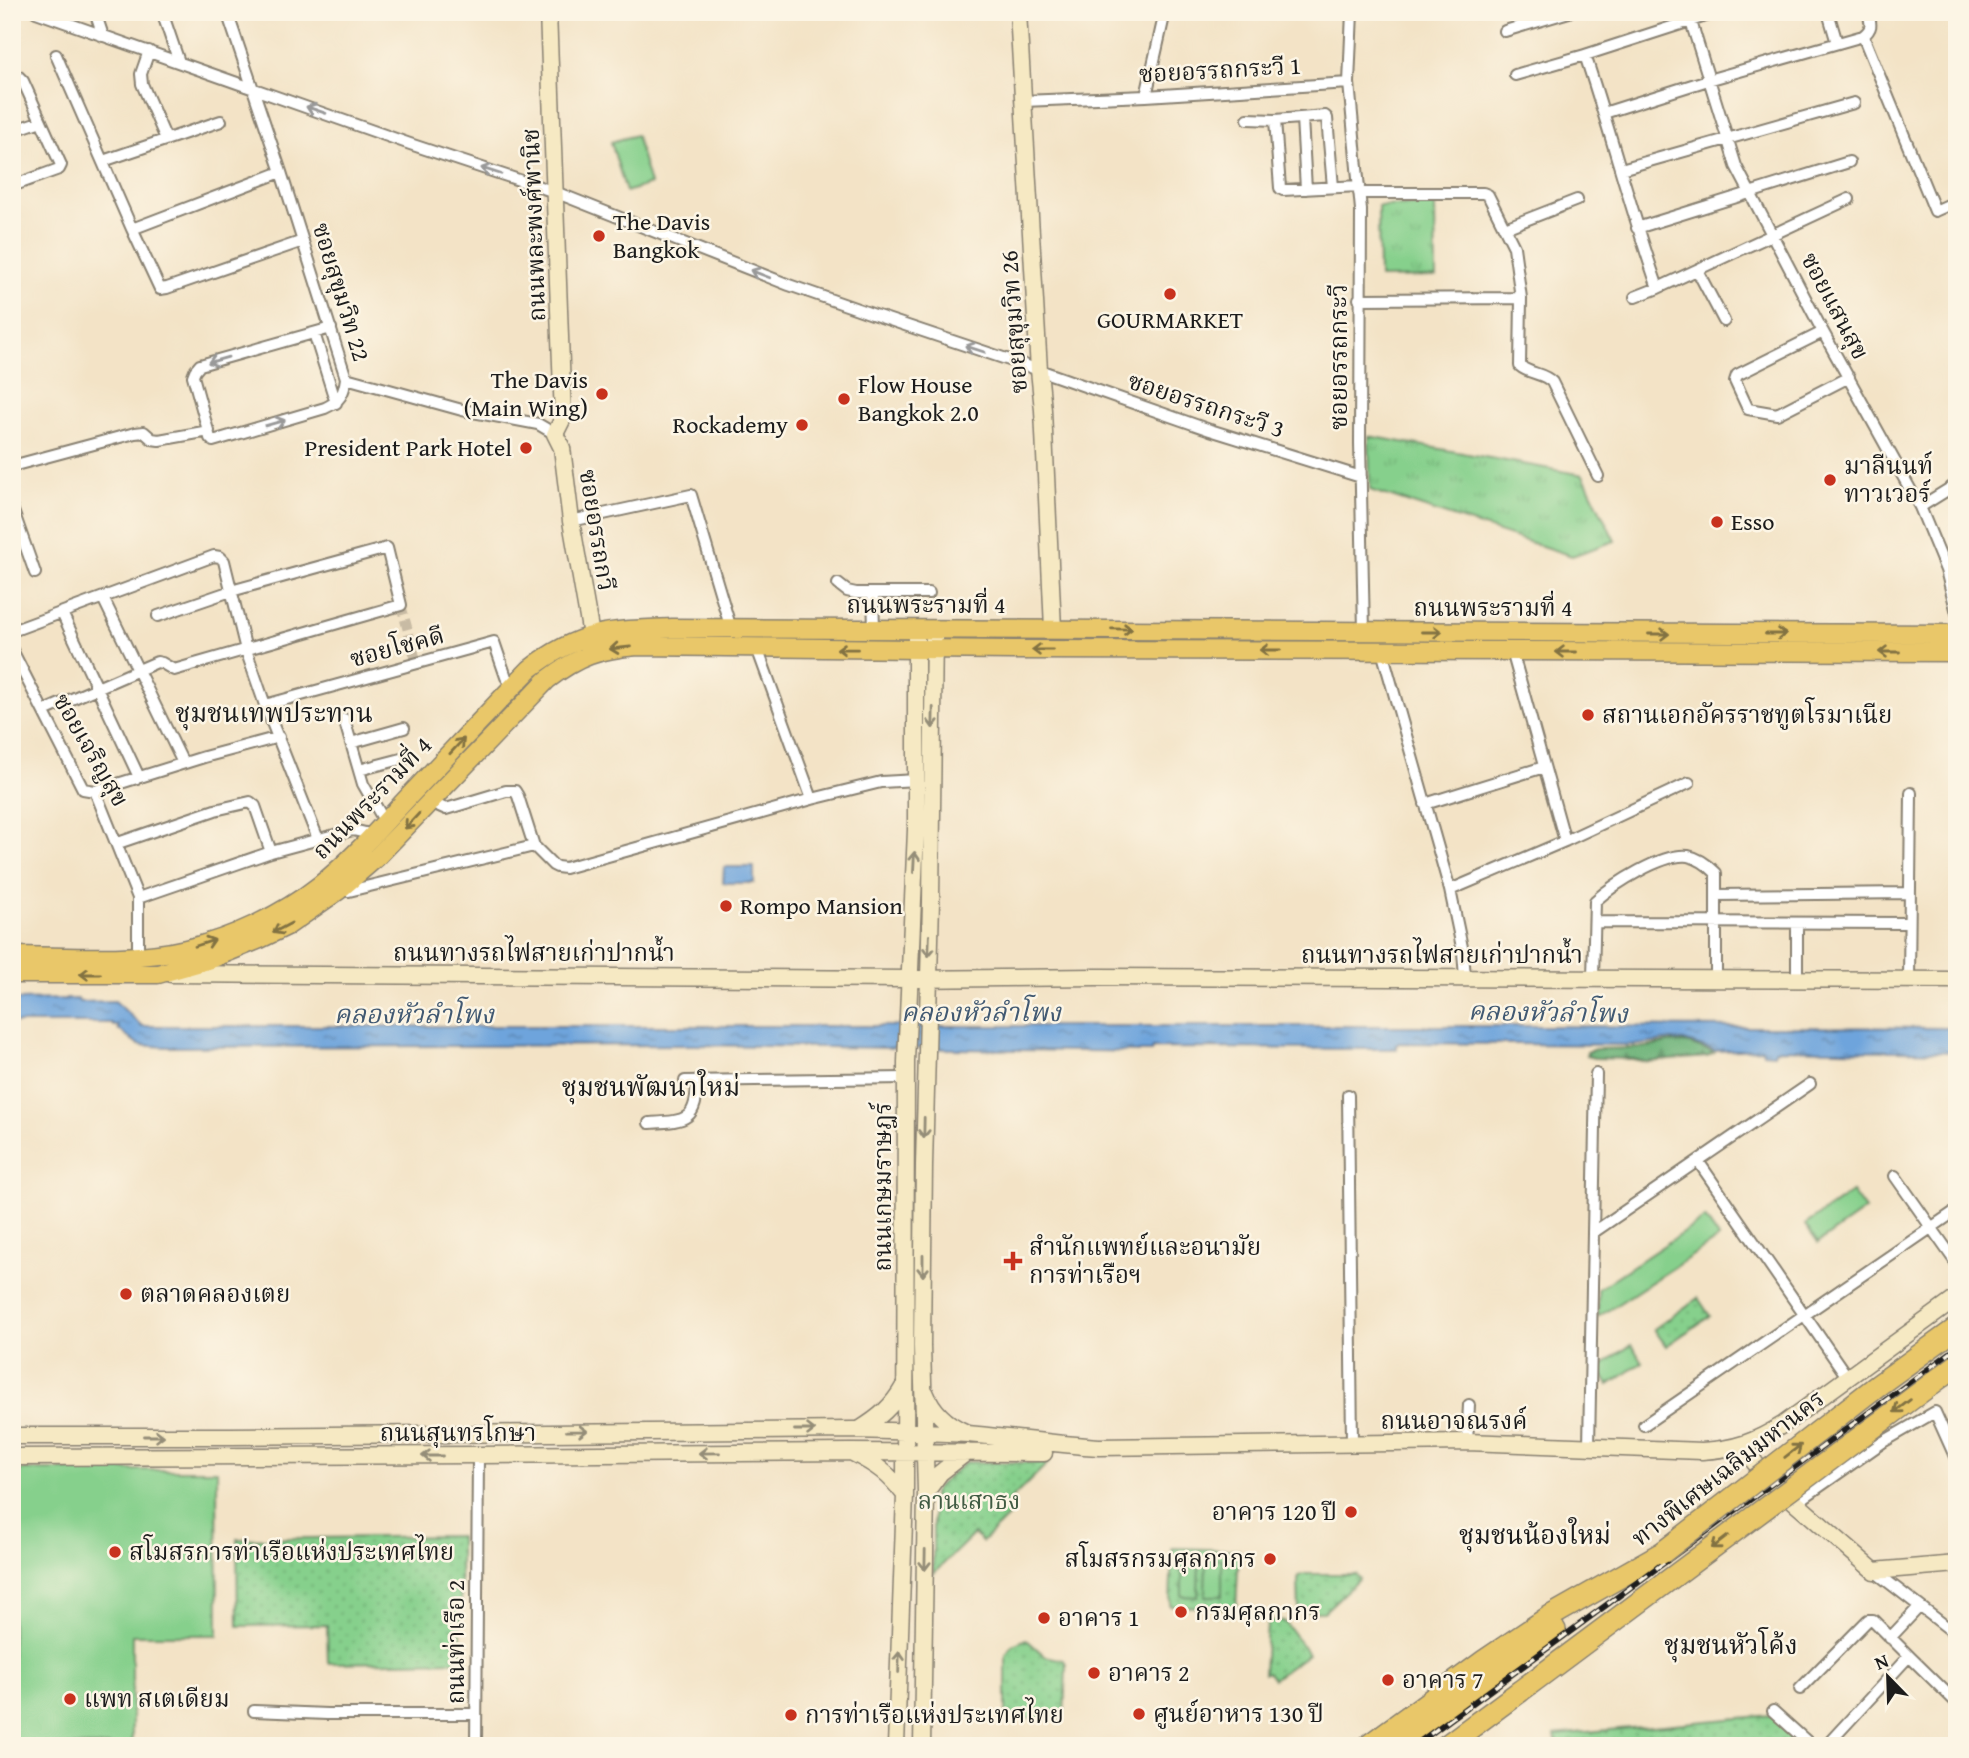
<svg xmlns="http://www.w3.org/2000/svg" width="1969" height="1758" font-family="'Gentium Book Plus','Noto Serif Thai',serif">
	<defs>
		<pattern id="grass-tufts" width="24" height="20" patternUnits="userSpaceOnUse" patternTransform="scale(1.75)"><rect width="24" height="20" fill="#86d08c"/><path d="M3 7l-1-3M5 7V3M7 7l1-3M15 17l-1-3M17 17v-4M19 17l1-3" fill="none" stroke="#73b278"/></pattern>
		<pattern id="forest-firs" width="22" height="20" patternUnits="userSpaceOnUse" patternTransform="scale(1.75)"><rect width="22" height="20" fill="#6cb278"/><path d="M5 1l3.5 6h-7zM16 11l3.5 6h-7z" fill="#589062"/></pattern>
		<pattern id="park-dots" width="8" height="8" patternUnits="userSpaceOnUse" patternTransform="scale(1.75)"><rect width="8" height="8" fill="#86d08c"/><path d="M2 2h.1M6 6h.1" fill="none" stroke="#73b278" stroke-width="1.8" stroke-linecap="round"/></pattern>
		<pattern id="water-ripples" width="26" height="14" patternUnits="userSpaceOnUse" patternTransform="scale(1.75)"><rect width="26" height="14" fill="#6ea4dc"/><path d="M2 4q2-2 4 0t4 0M15 11q2-2 4 0t4 0" fill="none" stroke="#5a85b2"/></pattern>
	</defs>
	<rect width="100%" height="100%" fill="#fcf5e5"/>
	<filter id="ink" filterUnits="userSpaceOnUse"><feTurbulence type="fractalNoise" baseFrequency=".0143" numOctaves="2"/><feDisplacementMap in="SourceGraphic" scale="14" xChannelSelector="R" yChannelSelector="G"/><feConvolveMatrix kernelMatrix="1 2 1 2 8 2 1 2 1" color-interpolation-filters="sRGB"/></filter>
	<filter id="wash" filterUnits="userSpaceOnUse"><feTurbulence type="fractalNoise" baseFrequency=".00686" numOctaves="4" result="noise"/><feDisplacementMap in="SourceGraphic" scale="28" xChannelSelector="R" yChannelSelector="G"/><feGaussianBlur stdDeviation="1.57" result="paint"/><feColorMatrix in="noise" values="0 0 0 0 0 0 0 0 0 0 0 0 0 0 0 0 0 1.4 0 .05"/><feComposite in="paint" operator="in"/></filter>
	<g filter="url(#wash)">
		<rect width="100%" height="100%" fill="#f3e3c6"/>
		<path fill="url(#grass-tufts)" stroke="#517654" stroke-width="2" d="M1435 205 1436 277 1379 278 1378 206Z
			M1369 436 1583 475 1615 541 1572 556 1370 490Z"/>
		<path fill="url(#forest-firs)" stroke="#44674a" stroke-width="2" d="M1673 1042 1686 1043 1714 1053 1707 1057 1646 1062 1633 1059 1594 1058 1586 1056 1587 1052 1595 1049 1641 1048Z"/>
		<path fill="url(#park-dots)" stroke="#517654" stroke-width="2" d="M1698 1298 1710 1316 1666 1346 1654 1329Z
			M966 1462 1048 1463 1003 1507 1011 1514 982 1542 974 1534 933 1574V1493L940 1484Z
			M460 1536 461 1661 328 1663 327 1625 238 1626 237 1539Z
			M1172 1548 1239 1550 1236 1608 1170 1606Z
			M1305 1574H1355L1359 1579 1324 1612H1299L1298 1580 1299 1576Z
			M1276 1620 1285 1622 1308 1654 1273 1679 1268 1673H1264L1267 1624Z
			M1026 1639 1045 1656 1064 1660 1066 1665 1064 1719 1006 1718V1655L1013 1645Z
			M1772 1715 1806 1746H1557L1555 1735Z"/>
		<path fill="#86d08c" stroke="#517654" stroke-width="2" d="M636 135 650 184 626 192 611 142Z
			M1852 1192 1865 1210 1818 1243 1805 1225Z
			M1705 1218 1719 1238 1598 1317V1289Z
			M1631 1345 1643 1362 1609 1385 1598 1368Z
			M12 1470H217L218 1635H132V1746H12Z
			M1182 1559H1199L1198 1597 1182 1596Z
			M1206 1559H1222V1596H1205Z"/>
		<path fill="url(#water-ripples)" stroke="#45607c" stroke-width="2" d="M724 867H754V883H723Z
			M78 999 79 1002 115 1001 142 1026H1541L1957 1028V1052L1775 1049 1774 1054 1763 1053 1762 1049 1715 1051 1684 1041 1672 1040 1637 1045 1397 1043V1049L1152 1048 1151 1052 695 1045 166 1047 139 1045 118 1029V1026H113L112 1023H12V1000Z"/>
	</g>
	<g filter="url(#ink)">
		<g fill="none" stroke-linecap="round" stroke-linejoin="round">
			<path stroke="#c8bba4" stroke-width="10" stroke-dasharray="10 5" stroke-linecap="butt" d="M401 605 417 664"/>
			<g stroke="#888071" stroke-width="14">
				<path id="street" d="M36 12 410 144 555 192 789 285 872 314 1039 370 1210 430 1361 477
					M95 12 103 36
					M162 12 179 62
					M227 12 281 172 346 378 462 410 538 424 555 434
					M1688 12 1736 166 1823 332 1920 507 1946 570 1957 613
					M1828 12 1837 43
					M1505 31 1569 12
					M1863 36 1935 211 1957 201
					M149 51 141 74 142 84 166 139
					M56 55 132 229 160 289 167 288 303 241
					M1585 55C1611 133 1631 211 1658 288
					M1515 75 1585 55 1718 12
					M12 78 18 76 23 81 61 165 59 169 12 186
					M1349 83 1361 210 1360 443 1364 632
					M1146 96 1165 12
					M1023 101 1146 96 1349 83 1352 12
					M1604 113 1708 80 1863 36C1873 28 1871 24 1868 12
					M1302 118 1306 189
					M1248 119 1275 120
					M12 131 41 121
					M103 161 221 121
					M1621 169 1854 103
					M1333 187 1327 118 1325 116 1275 120 1280 188 1283 190 1359 186
					M1359 193H1483L1488 195 1514 247 1521 298 1520 366C1529 374 1544 373 1552 382L1598 476
					M1505 228 1577 200
					M1637 228 1849 162
					M132 229 281 172
					M1697 270 1724 321
					M1635 297 1658 288 1849 199
					M1359 299 1521 298
					M331 328 200 365 195 371 193 376 210 438 213 441 325 408C340 401 344 394 346 378
					M1823 332 1737 375 1735 381 1748 409 1777 414 1849 377
					M314 333 336 403
					M12 466 135 433 144 432 152 439 159 440 209 431
					M1920 507 1957 484
					M12 508 35 573
					M571 521 691 495 731 629
					M838 584 847 591 856 593H929
					M873 594 874 629
					M103 598 183 763
					M62 613 139 777
					M12 631 214 556 220 557 224 561 246 650 265 705 318 839
					M757 648 812 799
					M12 650 83 789 95 791 138 898V956
					M1382 651 1450 890 1463 952 1465 977
					M1512 651 1565 841
					M265 705 494 642 506 677 513 687
					M44 711 157 662 162 663 174 670 401 605 387 548 231 591 158 616
					M344 719 363 784 385 822
					M351 743 404 728
					M359 770 409 757
					M95 791 204 757 279 737
					M430 802 446 809 506 791H515L518 796 534 846 553 865 557 867 565 868 812 799 881 782 917 780
					M1425 804 1544 767
					M118 843 215 810 250 802 255 806 271 852
					M339 890 349 891 534 846
					M1450 890 1565 841 1689 783
					M1716 895 1910 893
					M138 898 271 852 353 830 374 835
					M1595 922 1909 923
					M1593 978 1595 901C1614 884 1662 853 1688 856 1699 858 1708 865 1716 873V980
					M1797 979V923
					M1909 980 1911 793
					M685 1081 906 1078
					M1348 1095 1352 1443
					M649 1123C685 1121 697 1122 697 1081
					M1698 1161 1848 1378
					M1895 1176 1957 1264
					M1594 1232 1810 1084
					M1644 1425 1957 1210
					M1467 1442 1469 1405
					M1589 1446 1596 1074
					M1796 1503 1883 1442 1935 1412 1957 1461
					M1874 1571 1957 1635
					M1890 1638 1919 1607
					M1909 1656 1957 1703
					M1800 1689 1868 1620H1873L1909 1656 1826 1746
					M254 1711 327 1714H476
					M1773 1711 1812 1746
					M476 1746 478 1455"/>
			</g>
			<g stroke="#888071" stroke-width="19">
				<path id="secondary" d="M548 12 563 418 555 434 562 448 571 521 591 635
					M1018 12 1039 370 1043 410 1053 629
					M171 974 909 979 1096 977 1957 980
					M925 1392C933 1412 946 1424 965 1432
					M859 1430C880 1417 892 1407 904 1386
					M12 1436H230L853 1430C892 1431 930 1432 968 1434 1012 1438 1055 1444 1099 1447L1467 1442 1702 1451C1736 1449 1755 1442 1784 1424L1957 1298
					M1744 1445 1755 1463 1773 1483 1874 1571 1957 1564
					M853 1453C877 1465 889 1474 905 1495
					M12 1457 478 1455 850 1452 1044 1453
					M926 1492 940 1473 967 1452
					M896 1746 905 1495 906 1062 916 830V629
					M922 1746 926 1492 922 1346 924 1165 931 902 934 629"/>
			</g>
			<g stroke="#888071" stroke-width="21">
				<path id="primary" d="M12 956C68 956 132 962 186 949 233 938 282 915 320 885 354 858 383 824 413 792 452 751 490 710 530 669 580 630 611 630 672 628L1957 634
					M12 974H158L211 959 260 939 287 926 339 890 377 857 547 680C578 656 599 649 638 646L1013 650 1957 652"/>
			</g>
			<g stroke="#888071" stroke-width="24">
				<path id="highway" d="M1368 1746 1484 1661 1549 1617 1662 1553
					M1395 1746 1555 1630
					M1446 1746 1519 1692"/>
			</g>
			<use href="#street" stroke="#fff" stroke-width="10"/>
			<use href="#secondary" stroke="#f6e9c3" stroke-width="16"/>
			<use href="#primary" stroke="#e9c769" stroke-width="18"/>
			<use href="#highway" stroke="#e9c769" stroke-width="21"/>
			<g stroke="#1c1c1c" stroke-width="6">
				<path id="rail" d="M1414 1746 1957 1348"/>
			</g>
			<use href="#rail" stroke="#fcf5e5" stroke-width="3.5" stroke-dasharray="10" stroke-linecap="butt"/>
			<g stroke="#888071" stroke-width="24" stroke-linecap="butt">
				<path id="highway-bridge" d="M1662 1553 1877 1386 1957 1328
					M1519 1692 1957 1365"/>
			</g>
			<use href="#highway-bridge" stroke="#e9c769" stroke-width="21"/>
		</g>
		<defs><path id="oneway-shaft" d="M-6 0H5M1.5-3L5.5 0L1.5 3" fill="none" stroke-width="1.6" stroke-linecap="round" stroke-linejoin="round" transform="scale(1.75)"/></defs>
		<g stroke="#999">
			<use href="#oneway-shaft" transform="translate(316 110) rotate(-161)"/>
			<use href="#oneway-shaft" transform="translate(491 171) rotate(-162)"/>
			<use href="#oneway-shaft" transform="translate(760 274) rotate(-159)"/>
			<use href="#oneway-shaft" transform="translate(975 349) rotate(-162)"/>
			<use href="#oneway-shaft" transform="translate(218 360) rotate(164)"/>
			<use href="#oneway-shaft" transform="translate(275 423) rotate(-16)"/>
		</g>
		<g stroke="#827242">
			<use href="#oneway-shaft" transform="translate(1122 629) rotate(1)"/>
			<use href="#oneway-shaft" transform="translate(1432 632)"/>
			<use href="#oneway-shaft" transform="translate(1659 634)"/>
			<use href="#oneway-shaft" transform="translate(1776 634)"/>
			<use href="#oneway-shaft" transform="translate(620 648) rotate(174)"/>
			<use href="#oneway-shaft" transform="translate(847 649) rotate(-179)"/>
			<use href="#oneway-shaft" transform="translate(1042 650) rotate(180)"/>
			<use href="#oneway-shaft" transform="translate(1270 650) rotate(-180)"/>
			<use href="#oneway-shaft" transform="translate(1566 652) rotate(-180)"/>
			<use href="#oneway-shaft" transform="translate(1889 652) rotate(180)"/>
			<use href="#oneway-shaft" transform="translate(457 746) rotate(-47)"/>
			<use href="#oneway-shaft" transform="translate(412 821) rotate(133)"/>
			<use href="#oneway-shaft" transform="translate(282 928) rotate(152)"/>
			<use href="#oneway-shaft" transform="translate(205 943) rotate(-18)"/>
			<use href="#oneway-shaft" transform="translate(90 974) rotate(180)"/>
			<use href="#oneway-shaft" transform="translate(1902 1406) rotate(143)"/>
			<use href="#oneway-shaft" transform="translate(1793 1451) rotate(-38)"/>
			<use href="#oneway-shaft" transform="translate(1720 1542) rotate(143)"/>
		</g>
		<g stroke="#948d78">
			<use href="#oneway-shaft" transform="translate(933 718) rotate(91)"/>
			<use href="#oneway-shaft" transform="translate(914 862) rotate(-87)"/>
			<use href="#oneway-shaft" transform="translate(929 946) rotate(92)"/>
			<use href="#oneway-shaft" transform="translate(924 1128) rotate(91)"/>
			<use href="#oneway-shaft" transform="translate(923 1266) rotate(90)"/>
			<use href="#oneway-shaft" transform="translate(805 1430)"/>
			<use href="#oneway-shaft" transform="translate(577 1431) rotate(-1)"/>
			<use href="#oneway-shaft" transform="translate(154 1436)"/>
			<use href="#oneway-shaft" transform="translate(709 1453) rotate(179)"/>
			<use href="#oneway-shaft" transform="translate(432 1456) rotate(180)"/>
			<use href="#oneway-shaft" transform="translate(925 1560) rotate(91)"/>
			<use href="#oneway-shaft" transform="translate(899 1662) rotate(-88)"/>
		</g>
	</g>
	<g fill="#c8321e" stroke="#fcf5e5" stroke-width="2.5">
		<circle cx="599" cy="236" r="7"/>
		<circle cx="1170" cy="294" r="7"/>
		<circle cx="602" cy="394" r="7"/>
		<circle cx="844" cy="399" r="7"/>
		<circle cx="802" cy="425" r="7"/>
		<circle cx="526" cy="448" r="7"/>
		<circle cx="1830" cy="480" r="7"/>
		<circle cx="1717" cy="522" r="7"/>
		<circle cx="1588" cy="715" r="7"/>
		<circle cx="726" cy="906" r="7"/>
		<path d="M1009.5 1250.5h7v7h7v7h-7v7h-7v-7h-7v-7h7z"/>
		<circle cx="126" cy="1294" r="7"/>
		<circle cx="1351" cy="1512" r="7"/>
		<circle cx="115" cy="1552" r="7"/>
		<circle cx="1270" cy="1559" r="7"/>
		<circle cx="1181" cy="1612" r="7"/>
		<circle cx="1044" cy="1618" r="7"/>
		<circle cx="1094" cy="1673" r="7"/>
		<circle cx="1388" cy="1680" r="7"/>
		<circle cx="70" cy="1699" r="7"/>
		<circle cx="1139" cy="1714" r="7"/>
		<circle cx="791" cy="1715" r="7"/>
	</g>
	<g text-anchor="middle" stroke-width="5" stroke-linejoin="round" paint-order="stroke">
		<g font-size="24" fill="#1c1c1c" stroke="#fcf5e5">
			<text transform="translate(1220 70) rotate(-3)" y="8">ซอยอรรถกระวี 1</text>
			<text transform="translate(534 225) rotate(-92)" y="8">ถนนพละพงศ์พานิช</text>
			<text transform="translate(341 292) rotate(73)" y="8">ซอยสุขุมวิท 22</text>
			<text transform="translate(1835 306) rotate(62)" y="8">ซอยแสนสุข</text>
			<text transform="translate(1014 322) rotate(-94)" y="8">ซอยสุขุมวิท 26</text>
			<text transform="translate(1339 357) rotate(-90)" y="8">ซอยอรรถกระวี</text>
			<text transform="translate(1206 405) rotate(18)" y="8">ซอยอรรถกระวี 3</text>
			<text transform="translate(597 530) rotate(81)" y="8">ซอยอรรถกวี</text>
			<text x="926" y="613">ถนนพระรามที่ 4</text>
			<text x="1493" y="616">ถนนพระรามที่ 4</text>
			<text transform="translate(397 647) rotate(-15)" y="8">ซอยโชคดี</text>
			<text transform="translate(91 750) rotate(60)" y="8">ซอยเจริญสุข</text>
			<text transform="translate(372 798) rotate(-46)" y="8">ถนนพระรามที่ 4</text>
			<text x="534" y="961">ถนนทางรถไฟสายเก่าปากน้ำ</text>
			<text x="1442" y="963">ถนนทางรถไฟสายเก่าปากน้ำ</text>
			<text transform="translate(883 1187) rotate(-90)" y="8">ถนนเกษมราษฎร์</text>
			<text x="1454" y="1429">ถนนอาจณรงค์</text>
			<text x="458" y="1441">ถนนสุนทรโกษา</text>
			<text transform="translate(1728 1468) rotate(-38)" y="8">ทางพิเศษเฉลิมมหานคร</text>
			<text transform="translate(456 1642) rotate(-90)" y="8">ถนนท่าเรือ 2</text>
		</g>
		<g font-size="24" fill="#1c1c1c" stroke="#fcf5e5" text-anchor="start">
			<text x="613" y="230">The Davis<tspan x="613" dy="28">Bangkok</tspan></text>
			<text x="1170" y="328" text-anchor="middle">GOURMARKET</text>
			<text x="588" y="388" text-anchor="end">The Davis<tspan x="588" dy="28">(Main Wing)</tspan></text>
			<text x="858" y="393">Flow House<tspan x="858" dy="28">Bangkok 2.0</tspan></text>
			<text x="788" y="433" text-anchor="end">Rockademy</text>
			<text x="512" y="456" text-anchor="end">President Park Hotel</text>
			<text x="1844" y="474">มาลีนนท์<tspan x="1844" dy="28">ทาวเวอร์</tspan></text>
			<text x="1731" y="530">Esso</text>
			<text x="1602" y="723">สถานเอกอัครราชทูตโรมาเนีย</text>
			<text x="740" y="914">Rompo Mansion</text>
			<text x="1029" y="1255">สำนักแพทย์และอนามัย<tspan x="1029" dy="28">การท่าเรือฯ</tspan></text>
			<text x="140" y="1302">ตลาดคลองเตย</text>
			<text x="1337" y="1520" text-anchor="end">อาคาร 120 ปี</text>
			<text x="129" y="1560">สโมสรการท่าเรือแห่งประเทศไทย</text>
			<text x="1256" y="1567" text-anchor="end">สโมสรกรมศุลกากร</text>
			<text x="1195" y="1620">กรมศุลกากร</text>
			<text x="1058" y="1626">อาคาร 1</text>
			<text x="1108" y="1681">อาคาร 2</text>
			<text x="1402" y="1688">อาคาร 7</text>
			<text x="84" y="1707">แพท สเตเดียม</text>
			<text x="1153" y="1722">ศูนย์อาหาร 130 ปี</text>
			<text x="805" y="1723">การท่าเรือแห่งประเทศไทย</text>
		</g>
		<g font-size="24" fill="#415b43" stroke="#fcf5e5">
			<text x="969" y="1509">ลานเสาธง</text>
		</g>
		<g font-size="26" fill="#1c1c1c" stroke="#fcf5e5">
			<text x="274" y="722">ชุมชนเทพประทาน</text>
			<text x="651" y="1096">ชุมชนพัฒนาใหม่</text>
			<text x="1535" y="1544">ชุมชนน้องใหม่</text>
			<text x="1731" y="1654">ชุมชนหัวโค้ง</text>
		</g>
		<g font-size="26" font-style="italic" fill="#415972" stroke="#fcf5e5">
			<text x="981" y="1021">คลองหัวลำโพง</text>
			<text transform="translate(1548 1012) rotate(1)" y="9">คลองหัวลำโพง</text>
			<text x="414" y="1023">คลองหัวลำโพง</text>
		</g>
	</g>
	<rect width="1969" height="1758" fill="none" stroke="#fcf5e5" stroke-width="42"/>
	<g transform="translate(1888 1677) rotate(337)" stroke="#fcf5e5" stroke-width="5" paint-order="stroke">
	<path d="M0-5L12 26L0 18L-12 26Z" fill="#1c1c1c"/>
	<text y="-10" font-size="19" font-weight="bold" text-anchor="middle" fill="#1c1c1c">N</text>
	</g>
</svg>
